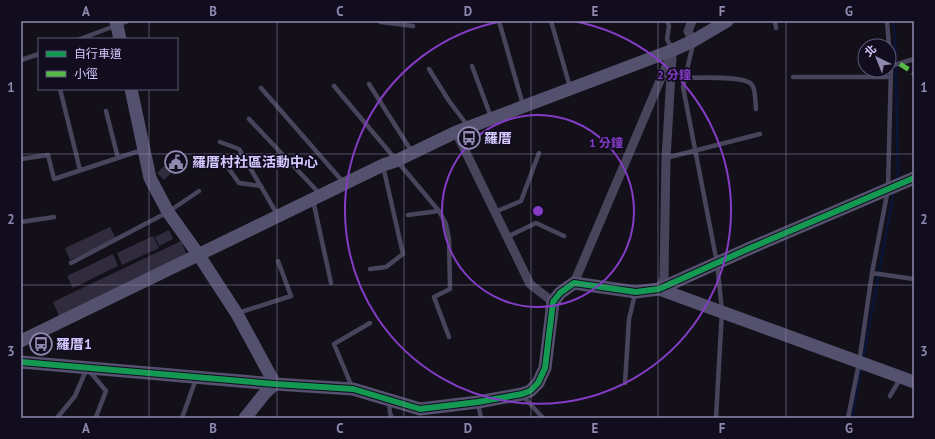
<svg xmlns="http://www.w3.org/2000/svg" width="935" height="439" font-family="'PT Sans','Noto Sans TC',sans-serif">
	<rect width="100%" height="100%" fill="#13101a"/>
	<g fill="none" stroke-linecap="round" stroke-linejoin="round">
		<path stroke="#091538" stroke-width="2.5" d="M893 21 895 35 898 173 896 180
			M863 359 894 191
			M852 418 861 368"/>
	</g>
	<path fill="#312c3d" d="M180 150 187 158 179 166 180 168 174 175 172 172 164 180 157 173Z
		M110 227 116 239 70 260 65 248Z
		M169 230 173 239 159 246 155 237Z
		M153 236 159 248 122 265 117 253Z
		M181 241 187 255 59 316 53 302Z
		M113 254 118 266 73 288 67 276Z"/>
	<g fill="none" stroke-linecap="round" stroke-linejoin="round">
		<path stroke="#48445b" stroke-width="4.5" d="M379 21 381 22 413 26
			M499 21 523 105
			M551 21 570 87
			M667 21 669 26 667 39 672 49
			M775 21 776 28
			M887 21 889 46
			M80 39 128 21
			M693 44 683 87 717 263 722 311 716 418
			M21 60 39 54
			M472 66 491 117
			M891 66 914 59
			M429 69 449 101 468 126
			M793 77H890
			M685 78C697 78 746 75 752 85 756 90 755 102 756 109
			M369 84 412 152
			M334 86 439 211 446 224 449 239 450 289 434 297 449 337
			M261 88 344 183
			M60 89 80 170
			M106 111 118 158
			M249 119 320 194
			M220 142 239 149 277 214
			M666 158 760 134
			M21 159 48 155 54 179 142 150
			M222 159 239 183 261 186
			M313 200 331 283
			M495 212 521 201 539 153
			M408 215 439 211
			M21 222 54 217
			M507 237 536 223 564 236
			M71 263 168 212 199 191
			M370 269 386 267 403 254 383 166
			M872 273 914 279
			M238 313 291 296 278 261
			M625 383 629 319 635 294
			M352 387 334 344 370 323
			M523 396 543 418
			M890 396 900 379
			M389 402 390 413 392 418
			M478 404 481 418
			M57 418 75 396 87 368 106 391 96 417
			M182 418 196 379
			M848 418 859 363 872 273 888 189 891 66 889 49"/>
		<path stroke="#48445b" stroke-width="9" d="M692 21 688 31 693 41
			M456 132 530 284 553 302
			M574 283 673 50
			M659 289 664 278 666 158 672 58"/>
		<path stroke="#54516e" stroke-width="13" d="M116 21 120 39
			M131 89 150 178 168 212 198 254 237 314 275 384
			M659 289 914 382
			M21 341 383 165 398 160 456 132 673 50 693 41 727 21
			M21 362 275 384 353 389 420 409 478 402 522 394 530 391 538 383 545 368 553 302 560 293 574 283 636 292 659 289 748 249 914 178
			M245 418 265 393 275 384"/>
		<path stroke="#58b947" stroke-width="5" stroke-dasharray="10 5" stroke-linecap="butt" d="M900 64 914 73"/>
		<g stroke="#110c1e" stroke-width="8">
			<path id="cycleway" d="M21 362 275 384 353 389 420 409 478 402 522 394 530 391 538 383 545 368 553 302 560 293 574 283 636 292 659 289 748 249 914 178"/>
		</g>
		<use href="#cycleway" stroke="#139951" stroke-width="6"/>
	</g>
	<path fill="none" stroke="#9088af" stroke-width="1" stroke-opacity="0.55" d="M149 21V39M277 21V418M404 21V418M531 21V418M658 21V418M786 21V418M149 89V418M21 154H914M21 285H914"/>
	<g fill="none" stroke="#843cc5" stroke-width="2">
		<circle cx="538" cy="211" r="96"/>
		<path d="M573 21A193 193 0 1 1 503 21"/>
	</g>
	<defs>
		<g id="bus-ring" transform="scale(1.15)"><circle r="9.5" fill="#110c1e" stroke="#9088af" stroke-width="1.5"/><path d="M-5-6H5V4H4V6H2V4H-2V6H-4V4H-5ZM-3.5-4V0h7V-4ZM-3.5 1.2v1.5H-2V1.2ZM2 1.2v1.5H3.5V1.2Z" fill="#9088af"/></g>
		<g id="civic-ring" transform="scale(1.15)"><circle r="9.5" fill="#110c1e" stroke="#9088af" stroke-width="1.5"/><path d="M-.6-6.5H3V-4.5H.6V-3L4-1V1h2V6H-6V1h2V-1L-.6-3ZM-1.2 2.5V6h2.4V2.5Z" fill="#9088af"/></g>
	</defs>
	<g fill-rule="evenodd">
		<use href="#bus-ring" x="469" y="138"/>
		<use href="#civic-ring" x="176" y="162"/>
		<use href="#bus-ring" x="41" y="344"/>
	</g>
	<g text-anchor="middle" stroke-width="3.5" stroke-linejoin="round" paint-order="stroke">
		<g font-size="14" font-weight="bold" fill="#d4c9ff" stroke="#110c1e" text-anchor="start">
			<text x="484" y="143">羅厝</text>
			<text x="192" y="167">羅厝村社區活動中心</text>
			<text x="56" y="349">羅厝1</text>
		</g>
	</g>
	<circle cx="538" cy="211" r="6" fill="#843cc5" stroke="#110c1e" stroke-width="2"/>
	<g font-size="12" text-anchor="middle" font-weight="bold" fill="#843cc5" stroke="#110c1e" stroke-width="3.5" stroke-linejoin="round" paint-order="stroke">
		<text x="674" y="79">2 分鐘</text>
		<text x="606" y="147">1 分鐘</text>
	</g>
	<rect width="935" height="439" fill="none" stroke="#110c1e" stroke-width="44"/>
	<rect x="38" y="38" width="140" height="52" fill="#110c1e" stroke="#5f5878"/>
	<rect x="46" y="51" width="20" height="6" fill="#139951" stroke="#5f5878"/>
	<text x="74" y="58" font-size="12" fill="#d4c9ff">自行車道</text>
	<rect x="46" y="71" width="20" height="6" fill="#58b947" stroke="#5f5878"/>
	<text x="74" y="78" font-size="12" fill="#d4c9ff">小徑</text>
	<g transform="translate(877 58) rotate(317)"><circle r="19" fill="#110c1e" stroke="#5f5878"/>
	<path d="M0-3L7 15L0 10L-7 15Z" fill="#9088af"/>
	<text y="-6" font-size="11" font-weight="bold" text-anchor="middle" fill="#d4c9ff">北</text>
	</g>
	<rect x="22" y="22" width="891" height="395" fill="none" stroke="#9088af" stroke-width="1.5"/>
	<g font-size="13" text-anchor="middle" font-weight="bold" fill="#9088af">
		<text x="86" y="16">A</text>
		<text x="213" y="16">B</text>
		<text x="340" y="16">C</text>
		<text x="468" y="16">D</text>
		<text x="595" y="16">E</text>
		<text x="722" y="16">F</text>
		<text x="849" y="16">G</text>
		<text x="11" y="92">1</text>
		<text x="924" y="92">1</text>
		<text x="11" y="224">2</text>
		<text x="924" y="224">2</text>
		<text x="11" y="356">3</text>
		<text x="924" y="356">3</text>
		<text x="86" y="433">A</text>
		<text x="213" y="433">B</text>
		<text x="340" y="433">C</text>
		<text x="468" y="433">D</text>
		<text x="595" y="433">E</text>
		<text x="722" y="433">F</text>
		<text x="849" y="433">G</text>
	</g>
</svg>
